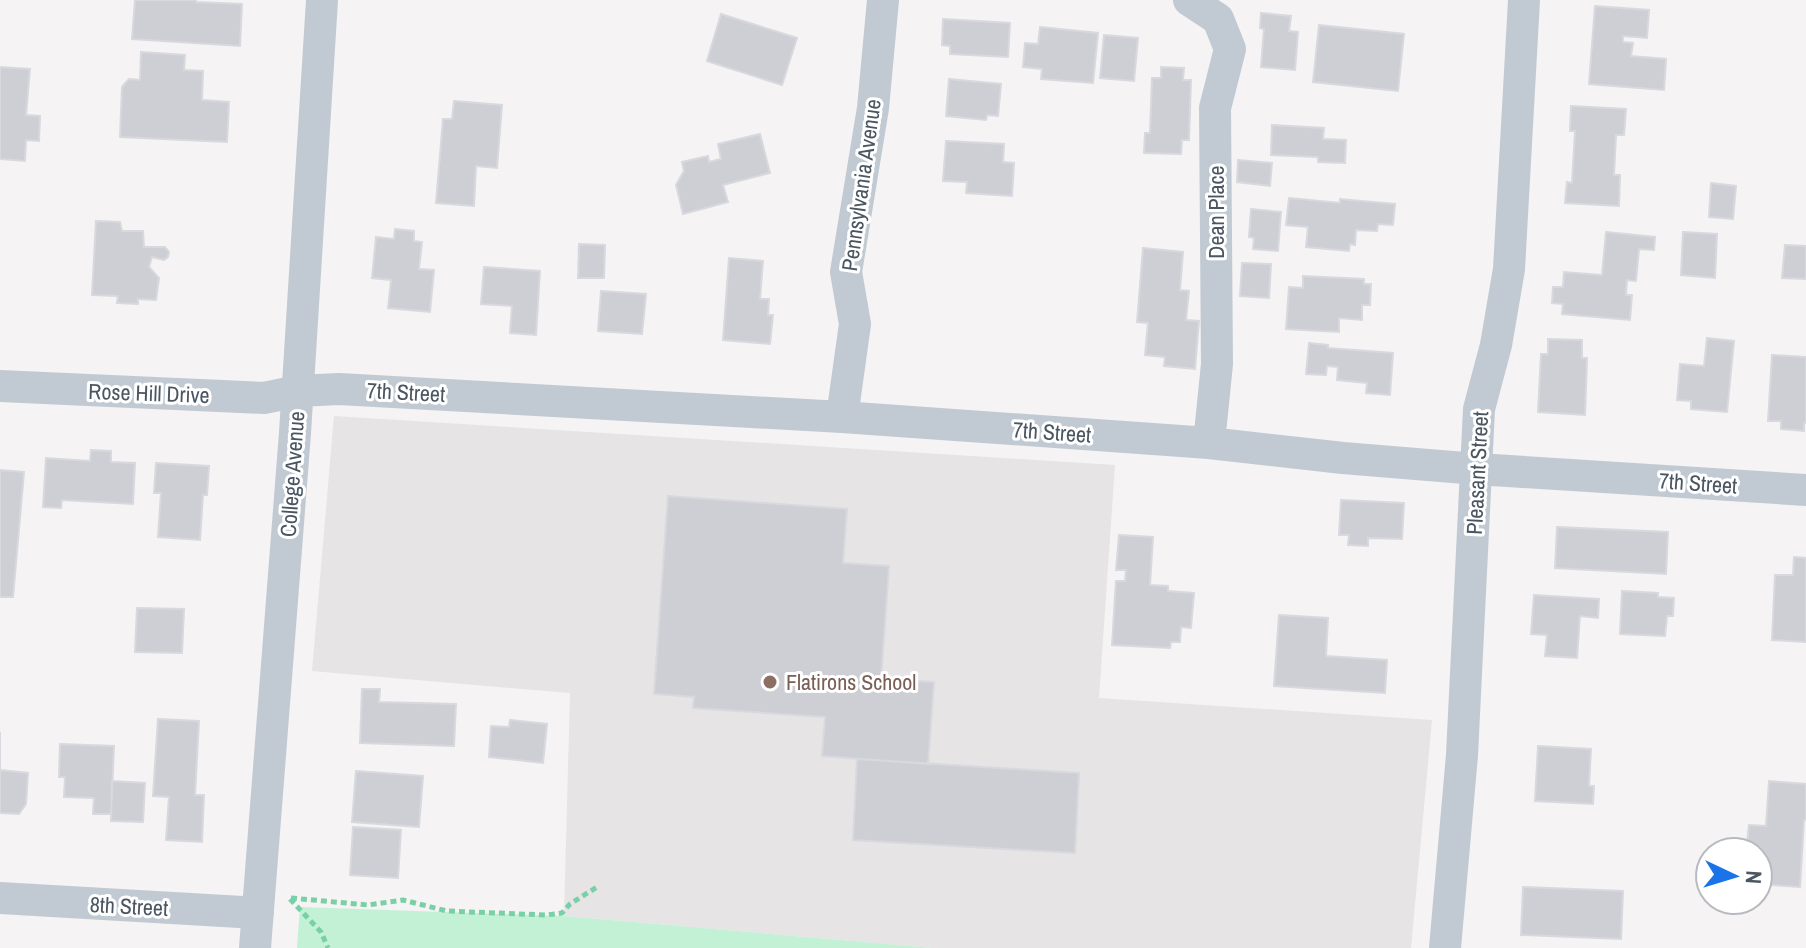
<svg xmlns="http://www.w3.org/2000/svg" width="1806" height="948" font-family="'Archivo Narrow',sans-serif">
	<rect width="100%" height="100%" fill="#f5f3f3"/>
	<path fill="#e6e4e5" d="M334 416 1115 465 1099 698 1432 720 1411 948H933L564 916 570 693 312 671Z"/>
	<path fill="#c3f1d5" d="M300 907 564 916 933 948H297Z"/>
	<path fill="#cdcfd5" stroke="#d7d9de" stroke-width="2" d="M135 0H196V2L242 4 240 46 132 39Z
		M1595 6 1649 10 1647 38 1623 36V42L1633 43 1631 56 1666 59 1664 90 1589 84Z
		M1261 13 1291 16 1289 31 1298 32 1295 70 1261 67 1264 29 1260 28Z
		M721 14 797 38 782 85 707 61Z
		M943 19 1010 23 1008 57 950 54V46L942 45Z
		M1319 25 1404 34 1398 91 1313 82Z
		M1040 27 1098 33 1093 83 1041 79 1042 69 1023 67 1025 43 1038 44Z
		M1104 35 1138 38 1134 81 1100 78Z
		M141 52 185 55 184 70 203 71 202 100 229 102 227 142 120 137 122 87 129 79 140 80Z
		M0 67 30 69 26 115 40 116 39 141 26 140 25 161 0 159Z
		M1161 67 1184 68 1183 80H1191L1189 140H1182L1181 154 1144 153 1145 133H1150L1152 78H1161Z
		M949 79 1001 84 998 116 987 115 986 120 946 116Z
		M454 101 502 105 497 168 476 166 474 206 436 203 443 119H452Z
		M1571 106 1626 109 1624 135H1616L1614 175H1620L1619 206 1565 203 1567 182 1572 183 1575 131H1570Z
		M1272 125 1324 128 1323 139 1346 140 1345 163 1318 162V157L1271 155Z
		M760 134 770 173 723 185 728 202 683 214 676 185 684 171 682 162 708 156 709 162 721 159 718 144Z
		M946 141 1004 144 1003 162 1014 163 1012 196 966 193 967 182 943 181Z
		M1238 160 1272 163 1270 186 1237 182Z
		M1711 183 1736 186 1733 219 1709 217Z
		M1289 198 1340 203V199L1395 204 1393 225 1378 224 1377 231 1356 230 1355 245 1350 244 1349 251 1306 247 1308 227 1286 225Z
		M1251 209 1281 212 1278 251 1253 249 1254 238 1249 237Z
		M96 221 120 222 122 231H143L144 247H165L169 252 168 257 164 260 152 257 149 267 159 278 156 300 138 299V304L117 303 118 296 92 295Z
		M395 229 414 231V241L422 242 419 269 434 270 430 312 388 308 391 280 372 278 376 237 394 239Z
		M1606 232 1655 237 1654 250 1639 249 1636 281 1627 280 1626 295H1632L1630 320 1562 314 1563 304 1552 303 1553 287H1563L1564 272 1602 275Z
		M1683 232 1717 234 1715 278 1681 275Z
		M579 244 605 245 604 278H578Z
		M1785 245 1806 246V279L1782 278Z
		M1143 248 1183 252 1180 290 1189 291 1186 320 1199 321 1195 369 1164 366 1165 357 1145 355 1148 323 1137 322Z
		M729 258 763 261 760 299H769L768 315H773L770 344 723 340Z
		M1242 263 1271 264 1269 298 1240 296Z
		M484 267 540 271 536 335 510 333 512 306 481 304Z
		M1303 276 1364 279V284H1371L1370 305H1362V320L1339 318V332L1286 329 1289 287 1303 288Z
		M601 291 646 294 642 334 598 331Z
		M1707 338 1734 341 1727 412 1691 409V401L1677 400 1680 364 1704 366Z
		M1548 339 1582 340V358H1587L1585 415 1538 412 1541 354H1548Z
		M1309 343 1328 345V348L1393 353 1390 395 1366 393 1367 383 1337 380 1338 367 1327 366 1326 375 1306 374Z
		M1772 355 1806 357V423H1804V431L1781 429V421H1768Z
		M91 450 111 451V462L135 463 133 504 62 500 61 508 43 507 46 458 90 461Z
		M156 463 209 466 207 495H203L200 540 158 537 161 493H154Z
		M0 470 24 472 13 597H0Z
		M668 496 847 509 843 563 889 566 881 679 934 682 928 764 822 756 825 717 693 708 694 697 654 694Z
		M1341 500 1404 503 1402 539 1368 538V546L1348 545 1349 535H1339Z
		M1557 527 1668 532 1666 574 1555 568Z
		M1119 535 1153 537 1150 585 1168 586V591L1194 593 1191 628 1181 627 1180 642H1171L1170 648 1112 645 1116 581H1125L1126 570H1116Z
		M1794 557 1806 558V642L1772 640 1775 575H1793Z
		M1622 591 1658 593V597L1674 598 1673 616H1667L1665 636 1620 634Z
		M1534 595 1599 599 1598 618 1580 616 1577 658 1545 656 1547 635 1531 634Z
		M137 608 184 609 182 653 135 652Z
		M1279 615 1328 618 1326 656 1387 660 1385 693 1274 686Z
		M362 689H380L379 702 456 704 454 746 360 743Z
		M158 719 199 721 195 795H204L202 842 166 840 169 797 153 796Z
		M510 720 547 724 543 763 489 757 491 726 509 727Z
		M0 732V770L28 773 26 804 19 814 0 813Z
		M60 744 114 746 111 814H93L94 798 64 797 65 777H59Z
		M1538 746 1591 749 1589 786H1594L1593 804 1535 801Z
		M857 759 1079 773 1075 853 853 840Z
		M356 771 423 776 419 827 352 822Z
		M112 781 145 783 143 822 111 821Z
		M1769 781 1806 784V820H1804L1800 887 1758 884V852H1746L1749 825 1766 826Z
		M353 827 401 830 398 878 350 875Z
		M1523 887 1623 891 1621 939 1521 935Z"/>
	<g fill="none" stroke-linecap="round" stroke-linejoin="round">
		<path stroke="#7ad0a6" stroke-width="5" stroke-dasharray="6 4" stroke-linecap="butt" d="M291 898 368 905 403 900 447 911 546 915 562 913 570 904 597 887
			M290 899 321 932 328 948"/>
		<path stroke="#c1cad2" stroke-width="32" d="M1189 0 1218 19 1230 49 1215 108 1217 364 1209 443
			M0 386 264 398 298 391 339 389 842 417 1209 443 1343 458 1477 469 1806 490
			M842 417 855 324 846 272 873 108 883 0
			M0 898 258 913
			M255 948 295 433 322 0
			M1445 948 1462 755 1479 409 1496 345 1509 269 1524 0"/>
	</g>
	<circle fill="#8d6e63" stroke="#fff" stroke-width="3" cx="770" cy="682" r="8"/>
	<g text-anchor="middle" stroke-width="6" stroke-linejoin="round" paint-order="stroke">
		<g font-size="22" fill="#4a5661" stroke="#fff">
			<text transform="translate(861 185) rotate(-82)" y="8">Pennsylvania Avenue</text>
			<text transform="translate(1216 212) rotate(-90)" y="8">Dean Place</text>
			<text transform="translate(406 392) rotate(3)" y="8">7th Street</text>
			<text transform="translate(149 393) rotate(2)" y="8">Rose Hill Drive</text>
			<text transform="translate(1052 432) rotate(4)" y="8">7th Street</text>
			<text transform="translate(1477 473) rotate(-87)" y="8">Pleasant Street</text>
			<text transform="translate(292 474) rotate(-86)" y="8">College Avenue</text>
			<text transform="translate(1698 483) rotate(4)" y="8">7th Street</text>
			<text transform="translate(129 906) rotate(3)" y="8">8th Street</text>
		</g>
		<g font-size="22" fill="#785e54" stroke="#fff" text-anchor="start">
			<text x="786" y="690">Flatirons School</text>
		</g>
	</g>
	<g transform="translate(1734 876) rotate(94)"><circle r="38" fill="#ffffff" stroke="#b7bbc0" stroke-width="2"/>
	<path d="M0-6L14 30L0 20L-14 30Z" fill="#1a73e8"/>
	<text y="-12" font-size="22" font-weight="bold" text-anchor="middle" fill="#4a5661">N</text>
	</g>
</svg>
